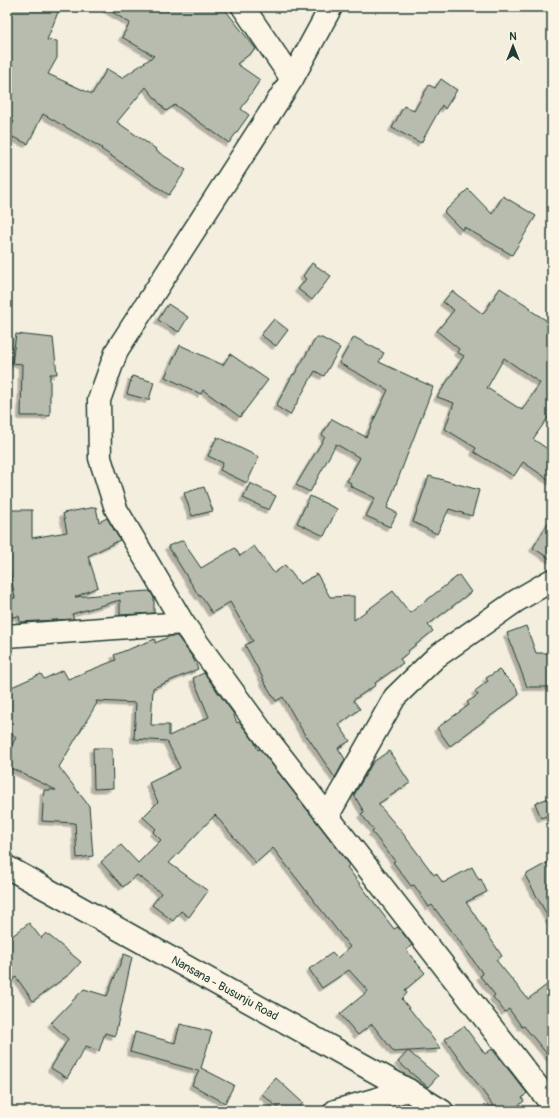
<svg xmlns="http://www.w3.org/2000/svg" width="559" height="1118" font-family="Pangolin,sans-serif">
	<defs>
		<filter id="shadow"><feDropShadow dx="-3.5" dy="3.5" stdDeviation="0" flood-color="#0004"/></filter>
	</defs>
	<rect width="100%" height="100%" fill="#f3eede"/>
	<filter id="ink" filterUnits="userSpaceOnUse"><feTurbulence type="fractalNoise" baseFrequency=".025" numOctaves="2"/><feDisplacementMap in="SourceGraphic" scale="8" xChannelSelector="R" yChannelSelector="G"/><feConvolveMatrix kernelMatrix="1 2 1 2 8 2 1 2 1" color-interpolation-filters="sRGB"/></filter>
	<g filter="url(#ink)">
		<path fill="#b8bcae" stroke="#1f3d34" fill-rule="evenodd" filter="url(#shadow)" d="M7 7H60L47 40 57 41V58L48 74 92 94 107 69 122 78 154 56 122 37 130 23 104 7H223L256 49 237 64 260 80 241 109 249 115 229 143 175 105 166 111 146 87 117 122 156 149 155 150 186 170 169 195 101 149 102 148 43 114 28 144 8 135 14 121 7 118V91L13 78 7 75Z
			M441 79 457 90 445 109 442 105 421 143 392 128 404 106 414 111 429 85 435 88Z
			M468 189 492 214 503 196 536 216 512 255 464 227 462 230 444 212Z
			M312 263 331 276 312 300 298 289 306 279 303 276Z
			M500 288 531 308 530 310 552 324V412L533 439 552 452V482L523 462 514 476 474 452 476 448 445 429 454 403 437 397 464 356 457 352 459 349 437 331 454 310 443 302 452 291 483 314ZM504 358 540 383 522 410 487 388Z
			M168 304 188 317 179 332 158 320Z
			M274 319 288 330 276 346 261 335Z
			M16 334 53 338 57 374H50V416H21L22 364 12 363Z
			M354 337 384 353 379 362 433 387 387 508 397 513 390 527 366 516 375 498 350 486 351 483 347 481 360 458 336 444 310 492 296 485 325 437 322 435 332 419 366 437 388 390 339 363Z
			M316 338H322L340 348 324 376 315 371 290 415 276 406 293 374 294 375Z
			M180 345 223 365 230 354 268 380 240 417 203 390 201 394 165 377Z
			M132 376 154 382 149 400 127 394Z
			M217 437 259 457 247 483 220 470 223 463 208 456Z
			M429 476 479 490 472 516 449 509 437 534 413 522Z
			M250 483 276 496 269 510 243 498Z
			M204 487 213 511 192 516 184 493Z
			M310 496 337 509 324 536 297 523Z
			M96 507 99 522 107 518 120 540 88 556 98 587 75 597 119 593 120 595 119 593 150 591 154 598V613L120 615V600L72 614 74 619 20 622 19 616 7 618V599L15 598 7 555V516H11V510H32V538L67 532 63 513Z
			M552 517V560L533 548Z
			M184 540 188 549 201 568 235 548 240 556 254 546 274 573 285 565 300 584 317 574 330 597 354 596V620L393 591 410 613 459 575 471 592 428 625 433 631 408 651 409 652 400 659 403 663 375 683 376 685 353 700 360 709 339 725 350 741 338 748 345 759 335 778 307 736 306 737 283 697 276 701 263 680H264L245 645 253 641 230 602 212 613 201 596H199L168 546Z
			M526 626 536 653H552V687H527L507 633Z
			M171 636H177L193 658 198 669 153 688 151 725H169V736L209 717 193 678 204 673 233 713 237 723 239 722 254 741 258 750 260 749 350 865 347 867 394 929 398 927 412 945 406 950 425 973 405 990 407 993 402 999 441 1049 394 1052 372 1024 358 1035 340 1014 368 991 349 970 322 988 309 969 332 953 337 958 350 947 273 848 256 863 215 815 169 863 208 891 189 917 181 911 173 921 152 905 161 893 137 875 123 887 101 862 121 845 138 863 161 840 153 832 156 829 143 817 158 802 149 783 180 768 167 741 134 739 136 703 96 701 97 703 59 767 89 806 93 856 77 858 75 823 42 821 44 790H56L7 766V755L16 737 7 730V689L41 674 44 679 63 670 68 679 116 660 114 655 155 639V643Z
			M499 670 516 687 519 695 450 746 437 728 469 705 467 702 478 695 475 691 488 681 486 678Z
			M93 748H112L113 788 94 789Z
			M389 751 410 783 378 804 401 831 434 875 436 873 443 883 472 867 479 880 481 879 487 892 466 902 502 956 496 960 528 999 552 981V1060L524 1026 522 1027 509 1009 505 1012 493 997 495 995 480 976 483 974 455 935 432 905 429 907 414 885 411 886 393 862 395 861 372 832 374 830 361 814 364 812 354 795 373 762Z
			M552 797V814L541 818 535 803Z
			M552 860V924L525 875Z
			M29 923 41 938 46 933 81 962 71 973 33 1001 16 977 7 984V940Z
			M124 954 132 957 115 1036 105 1033 99 1051 86 1046 67 1078 51 1068 68 1039 51 1023 84 989 107 996Z
			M180 1024 212 1032 201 1068 234 1085 225 1103 192 1085 199 1071 130 1052 135 1032 175 1043Z
			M464 1026 485 1054 492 1049 527 1093 522 1098 524 1101 511 1111H497L445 1039Z
			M408 1051 438 1076 428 1087 398 1062Z
			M276 1078 303 1103 296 1111H282L262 1094Z"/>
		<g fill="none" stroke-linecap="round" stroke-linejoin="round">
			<g stroke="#1f3d34" stroke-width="25">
				<path id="street" d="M243 7 292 79
					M7 636 183 623
					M328 815 395 697 436 657 516 601 552 580
					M335 1111 408 1090"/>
			</g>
			<g stroke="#1f3d34" stroke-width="25">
				<path id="secondary" d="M331 7 292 79 117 350 99 400 100 458 116 509 183 623 266 737 552 1105"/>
			</g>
			<g stroke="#1f3d34" stroke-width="25">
				<path id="primary" d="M7 867 408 1090 442 1111"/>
			</g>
			<use href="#street" stroke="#fcf5e5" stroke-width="22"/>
			<use href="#secondary" stroke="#fcf5e5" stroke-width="22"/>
			<use href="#primary" stroke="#fcf5e5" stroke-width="22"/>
		</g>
	</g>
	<g text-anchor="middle" stroke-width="3" stroke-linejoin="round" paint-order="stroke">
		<g font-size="12" fill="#1f3d34" stroke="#fcf5e5">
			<text transform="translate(225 988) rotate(29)" y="4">Nansana - Busunju Road</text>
		</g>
	</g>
	<rect width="559" height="1118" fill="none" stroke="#fcf5e5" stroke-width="24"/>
	<rect x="12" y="12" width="535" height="1094" fill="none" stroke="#1f3d34" stroke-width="1.5" filter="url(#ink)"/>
	<g transform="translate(513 46)" stroke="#fcf5e5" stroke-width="3" paint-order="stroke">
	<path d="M0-3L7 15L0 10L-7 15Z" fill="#1f3d34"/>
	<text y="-6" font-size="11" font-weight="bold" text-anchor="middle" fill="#1f3d34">N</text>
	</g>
</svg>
